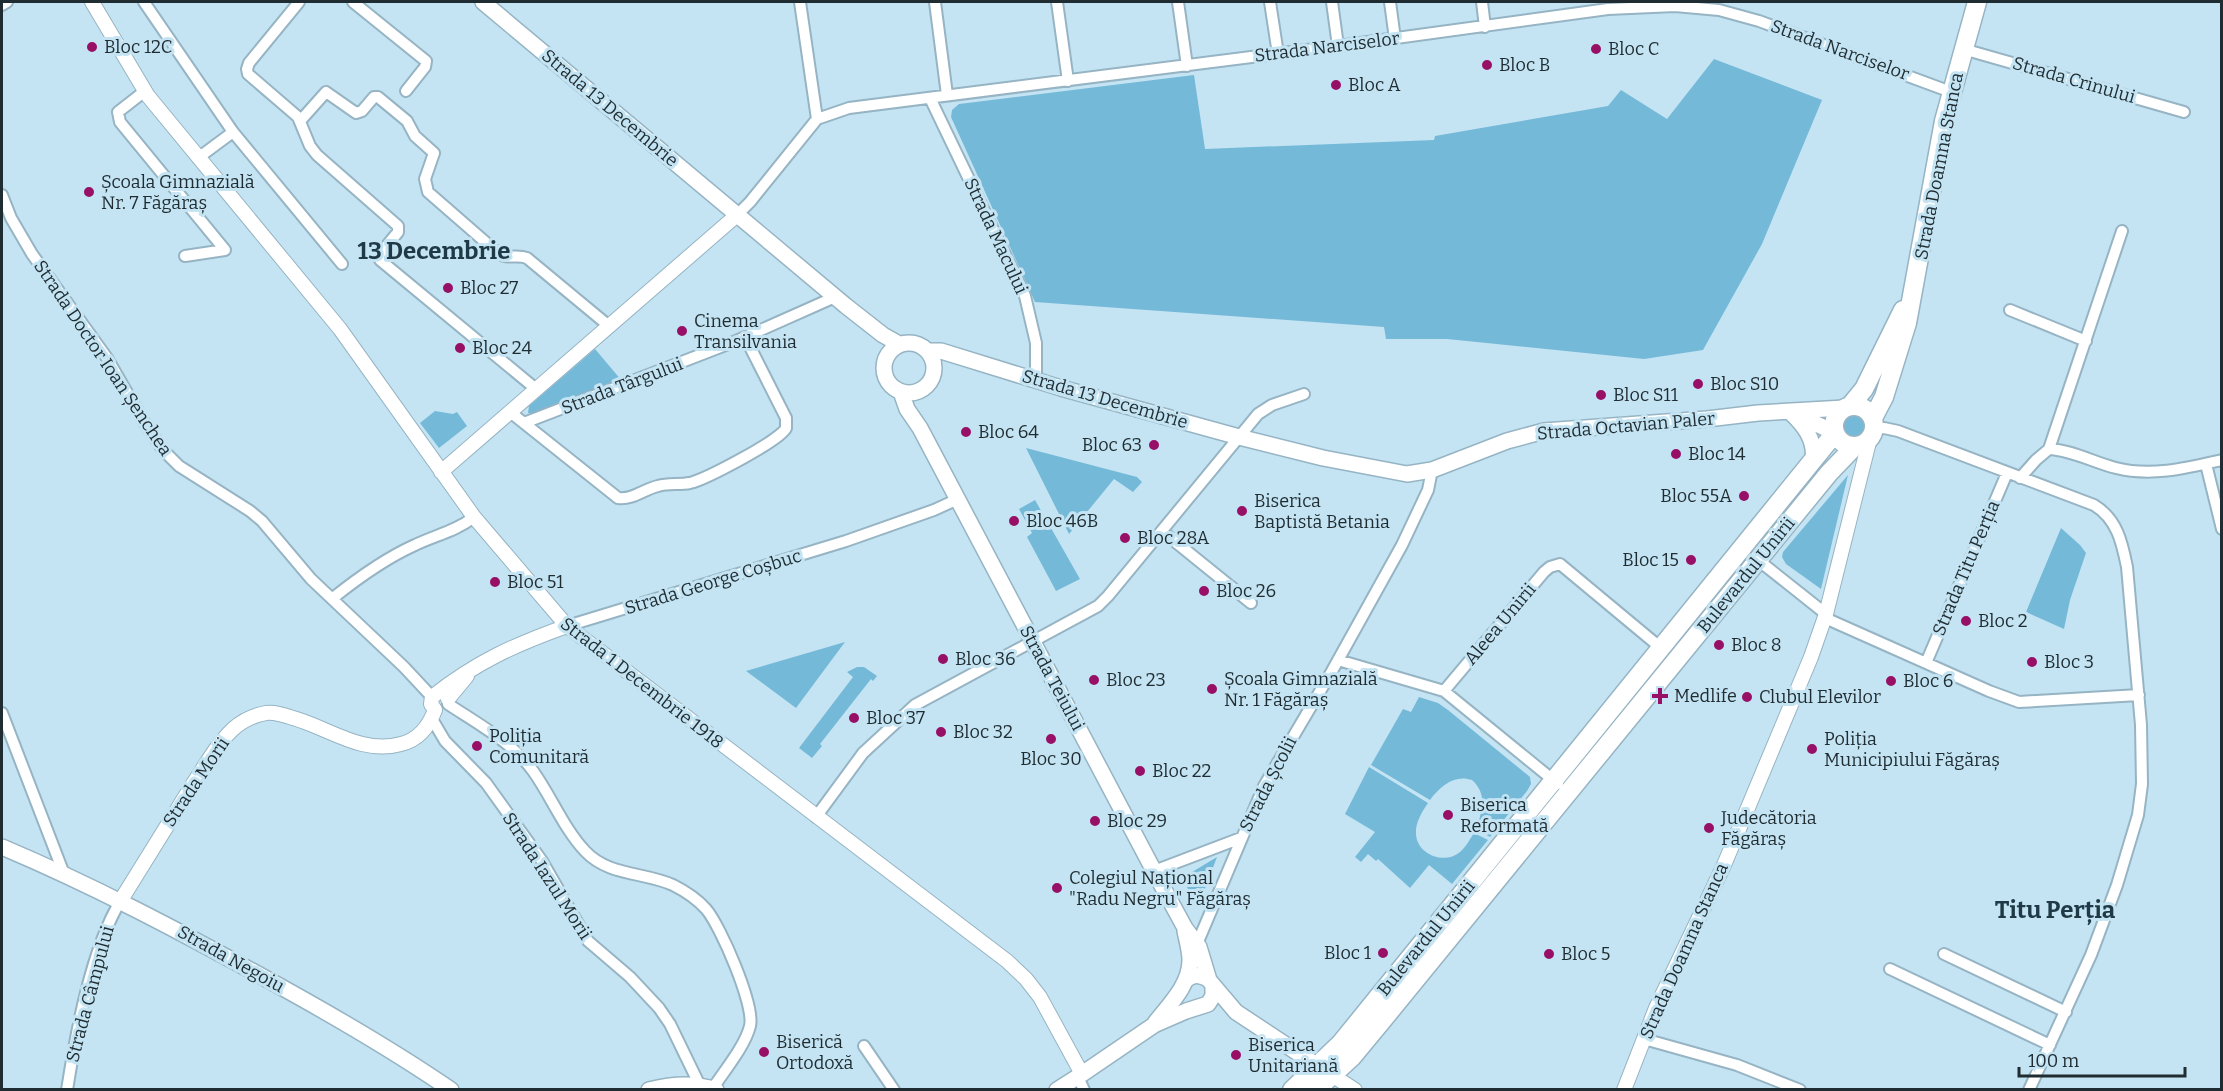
<svg xmlns="http://www.w3.org/2000/svg" width="2223" height="1091" font-family="Bitter,serif">
	<rect width="100%" height="100%" fill="#c4e4f3"/>
	<path fill="#75b9d8" d="M1714 59 1822 100 1762 244 1703 350 1644 359 1447 339H1386L1384 327 1035 302 951 117 952 110 959 104 1194 75 1205 149 1434 140 1435 136 1608 106 1621 90 1667 119Z
		M595 349 622 381 533 414 528 413 529 406Z
		M435 411 453 414 457 412 467 426 439 448 420 423Z
		M1843 424a12 12 0 1 1 24 0a12 12 0 1 1-24 0Z
		M1026 448 1137 477 1142 482 1133 492 1114 479 1069 534Z
		M1816 467 1821 471 1614 725 1610 721Z
		M1848 475 1821 589 1786 564 1782 557 1783 552Z
		M1035 500 1080 579 1056 591 1027 537 1032 533 1019 509Z
		M2061 528 2080 545 2086 553 2070 600 2064 629 2026 612Z
		M845 642 796 708 746 671Z
		M857 667H864L877 676 873 681 871 679 820 744 822 746 812 758 799 748 853 677 847 672Z
		M1419 697 1438 703 1448 710 1530 777 1531 784 1527 791 1490 837 1476 829C1482 812 1488 794 1472 780 1455 774 1440 786 1430 800L1371 765 1403 709 1411 712Z
		M1369 767 1428 803C1422 812 1415 823 1416 834 1417 855 1445 865 1460 852 1466 847 1470 839 1474 833L1488 840 1452 884 1429 865 1410 888 1378 859 1376 861 1368 854 1361 862 1355 857 1375 832 1345 814Z
		M1217 857 1198 907 1182 878Z"/>
	<g fill="none" stroke-linecap="round" stroke-linejoin="round">
		<g stroke="#96b4c3" stroke-width="14">
			<path id="minor" d="M144 2 233 132 342 264
				M299 2 249 63 247 69 248 74 298 117 310 146 317 155 398 226V232L380 254V260L536 389
				M353 2 426 61 425 67 406 91
				M800 2 817 119
				M935 2 947 95
				M1057 2 1068 81
				M1178 2 1187 66
				M1270 2 1278 54
				M1332 2 1338 46
				M1390 2 1395 39
				M1482 2 1485 27
				M2 5 7 2
				M1963 49 2184 112
				M145 91 118 112 120 122 225 250 185 256
				M930 98 1025 296 1036 343V380
				M301 120 326 92 356 113 362 111 374 97H378L407 121 415 136 434 153 425 179 428 192 498 253C508 260 516 254 527 258L609 326
				M198 158 233 132
				M2 195 11 218 32 254 107 358 144 422 163 450 179 466 250 511 262 521 311 579 404 667 432 697
				M737 215 750 202 817 119 849 108 1338 46 1608 9 1675 6 1719 10 1759 21 1951 92
				M2010 310 2086 341
				M510 412 618 498C633 500 644 489 658 486 668 483 679 485 690 483 706 479 781 440 786 428V418L745 337
				M524 423 736 341 835 297
				M1874 429 1884 428 1898 431 2094 505C2117 519 2122 542 2127 567L2141 725 2142 784 2138 815 2117 885 2091 955 2029 1090
				M2049 449 2122 231
				M2206 464 2222 529
				M2020 478 2036 460 2049 449C2072 450 2095 463 2116 468 2151 477 2187 468 2222 460
				M1162 531 1251 603
				M1758 560 1826 614
				M333 598C358 578 386 558 415 545 436 535 456 531 474 517
				M1825 618 1989 691 2019 702 2139 695
				M567 626 846 541 934 510 958 499
				M1338 660 1444 691 1558 784
				M1926 663 2007 473
				M1444 691 1544 572 1550 567 1560 564 1661 648
				M448 704C478 724 512 742 533 771 551 796 564 829 585 851 608 876 644 872 673 885 685 891 697 899 706 909 720 925 755 1005 750 1026 745 1046 725 1070 713 1088
				M2 713 64 874
				M432 719 445 741 486 783 542 861 588 941 630 977 659 1008 670 1024 702 1090
				M816 817 863 753 915 705 1098 606 1108 596 1258 414 1272 405 1304 394
				M1154 871 1241 838
				M1197 944 1264 786 1332 671 1402 545 1428 490 1432 470
				M1944 954 2066 1012
				M1890 969 2050 1045
				M1644 1039 1737 1065 1800 1090
				M864 1046 894 1090
				M1078 1077 1084 1090
				M67 1090C76 1033 91 949 121 900"/>
		</g>
		<g stroke="#96b4c3" stroke-width="16">
			<path id="tertiary" d="M92 2 148 96 340 329 474 517 567 626 1007 961 1026 979 1040 997 1082 1074
				M441 472 737 215
				M448 699 467 676
				M435 710 431 704 432 697C476 662 514 645 567 626
				M121 900C145 862 169 823 193 784 205 766 217 744 233 729 242 721 255 715 266 713 275 712 284 715 293 718 329 728 362 755 401 744 418 740 429 726 435 710
				M1332 1075 1355 1090
				M1624 1090 1656 1008 1724 865 1811 657 1826 614 1870 438"/>
		</g>
		<g stroke="#96b4c3" stroke-width="18">
			<path id="secondary" d="M483 2 846 306 883 335 899 344
				M884 368a25 25 0 1 1 50 0a25 25 0 1 1-50 0Z
				M927 351H941L1061 388 1239 437 1323 458 1407 474 1432 470 1507 441 1544 431 1707 419 1758 413 1844 408
				M901 392 907 409 920 428 1154 871 1185 928 1199 947 1209 980
				M1790 412C1804 425 1816 440 1813 461
				M1796 414 1835 433
				M2 847C92 885 177 930 263 977 327 1012 390 1048 451 1090
				M1185 981C1192 974 1199 974 1208 979L1236 1012 1327 1072
				M1155 1023C1169 1005 1190 985 1190 960 1190 951 1187 941 1185 931
				M649 1090C672 1084 694 1082 716 1090
				M1057 1090 1082 1074 1154 1025 1186 1011 1208 1004 1213 996V986"/>
		</g>
		<g stroke="#96b4c3" stroke-width="21">
			<path id="primary" d="M1834 426a20 20 0 1 1 40 0a20 20 0 1 1-40 0Z
				M1850 406 1864 389 1903 310
				M1873 418 1884 397 1907 323 1944 121 1977 2
				M1292 1090 1341 1043 1835 433
				M1316 1090 1352 1057 1381 1022 1829 473 1855 446"/>
		</g>
		<use href="#minor" stroke="#fff" stroke-width="10"/>
		<use href="#tertiary" stroke="#fff" stroke-width="14"/>
		<use href="#secondary" stroke="#fff" stroke-width="15"/>
		<use href="#primary" stroke="#fff" stroke-width="18"/>
	</g>
	<g fill="#971066" stroke="#c4e4f3" stroke-width="2">
		<circle cx="92" cy="47" r="6"/>
		<circle cx="1596" cy="49" r="6"/>
		<circle cx="1487" cy="65" r="6"/>
		<circle cx="1336" cy="85" r="6"/>
		<circle cx="89" cy="192" r="6"/>
		<circle cx="448" cy="288" r="6"/>
		<circle cx="682" cy="331" r="6"/>
		<circle cx="460" cy="348" r="6"/>
		<circle cx="1698" cy="384" r="6"/>
		<circle cx="1601" cy="395" r="6"/>
		<circle cx="966" cy="432" r="6"/>
		<circle cx="1154" cy="445" r="6"/>
		<circle cx="1676" cy="454" r="6"/>
		<circle cx="1744" cy="496" r="6"/>
		<circle cx="1242" cy="511" r="6"/>
		<circle cx="1014" cy="521" r="6"/>
		<circle cx="1125" cy="538" r="6"/>
		<circle cx="1691" cy="560" r="6"/>
		<circle cx="495" cy="582" r="6"/>
		<circle cx="1204" cy="591" r="6"/>
		<circle cx="1966" cy="621" r="6"/>
		<circle cx="1719" cy="645" r="6"/>
		<circle cx="943" cy="659" r="6"/>
		<circle cx="2032" cy="662" r="6"/>
		<circle cx="1094" cy="680" r="6"/>
		<circle cx="1891" cy="681" r="6"/>
		<circle cx="1212" cy="689" r="6"/>
		<path d="M1657 687h6v6h6v6h-6v6h-6v-6h-6v-6h6z"/>
		<circle cx="1747" cy="697" r="6"/>
		<circle cx="854" cy="718" r="6"/>
		<circle cx="941" cy="732" r="6"/>
		<circle cx="1051" cy="739" r="6"/>
		<circle cx="477" cy="746" r="6"/>
		<circle cx="1812" cy="749" r="6"/>
		<circle cx="1140" cy="771" r="6"/>
		<circle cx="1448" cy="815" r="6"/>
		<circle cx="1095" cy="821" r="6"/>
		<circle cx="1709" cy="828" r="6"/>
		<circle cx="1057" cy="888" r="6"/>
		<circle cx="1383" cy="953" r="6"/>
		<circle cx="1549" cy="954" r="6"/>
		<circle cx="764" cy="1052" r="6"/>
		<circle cx="1236" cy="1055" r="6"/>
	</g>
	<g text-anchor="middle" stroke-width="6" stroke-linejoin="round" paint-order="stroke">
		<g font-size="18" fill="#1f2c31" stroke="#c4e4f3" text-anchor="start">
			<text x="104" y="53">Bloc 12C</text>
			<text x="1608" y="55">Bloc C</text>
			<text x="1499" y="71">Bloc B</text>
			<text x="1348" y="91">Bloc A</text>
			<text x="101" y="188">Școala Gimnazială<tspan x="101" dy="21">Nr. 7 Făgăraș</tspan></text>
			<text x="460" y="294">Bloc 27</text>
			<text x="694" y="327">Cinema<tspan x="694" dy="21">Transilvania</tspan></text>
			<text x="472" y="354">Bloc 24</text>
			<text x="1710" y="390">Bloc S10</text>
			<text x="1613" y="401">Bloc S11</text>
			<text x="978" y="438">Bloc 64</text>
			<text x="1142" y="451" text-anchor="end">Bloc 63</text>
			<text x="1688" y="460">Bloc 14</text>
			<text x="1732" y="502" text-anchor="end">Bloc 55A</text>
			<text x="1254" y="507">Biserica<tspan x="1254" dy="21">Baptistă Betania</tspan></text>
			<text x="1026" y="527">Bloc 46B</text>
			<text x="1137" y="544">Bloc 28A</text>
			<text x="1679" y="566" text-anchor="end">Bloc 15</text>
			<text x="507" y="588">Bloc 51</text>
			<text x="1216" y="597">Bloc 26</text>
			<text x="1978" y="627">Bloc 2</text>
			<text x="1731" y="651">Bloc 8</text>
			<text x="955" y="665">Bloc 36</text>
			<text x="2044" y="668">Bloc 3</text>
			<text x="1224" y="685">Școala Gimnazială<tspan x="1224" dy="21">Nr. 1 Făgăraș</tspan></text>
			<text x="1106" y="686">Bloc 23</text>
			<text x="1903" y="687">Bloc 6</text>
			<text x="1674" y="702">Medlife</text>
			<text x="1759" y="703">Clubul Elevilor</text>
			<text x="866" y="724">Bloc 37</text>
			<text x="953" y="738">Bloc 32</text>
			<text x="489" y="742">Poliția<tspan x="489" dy="21">Comunitară</tspan></text>
			<text x="1824" y="745">Poliția<tspan x="1824" dy="21">Municipiului Făgăraș</tspan></text>
			<text x="1051" y="765" text-anchor="middle">Bloc 30</text>
			<text x="1152" y="777">Bloc 22</text>
			<text x="1460" y="811">Biserica<tspan x="1460" dy="21">Reformată</tspan></text>
			<text x="1721" y="824">Judecătoria<tspan x="1721" dy="21">Făgăraș</tspan></text>
			<text x="1107" y="827">Bloc 29</text>
			<text x="1069" y="884">Colegiul Național<tspan x="1069" dy="21">"Radu Negru" Făgăraș</tspan></text>
			<text x="1371" y="959" text-anchor="end">Bloc 1</text>
			<text x="1561" y="960">Bloc 5</text>
			<text x="776" y="1048">Biserică<tspan x="776" dy="21">Ortodoxă</tspan></text>
			<text x="1248" y="1051">Biserica<tspan x="1248" dy="21">Unitariană</tspan></text>
		</g>
		<g font-size="18" fill="#1f2c31" stroke="#c4e4f3">
			<text transform="translate(1327 47) rotate(-7)" y="6">Strada Narciselor</text>
			<text transform="translate(1840 50) rotate(20)" y="6">Strada Narciselor</text>
			<text transform="translate(2074 80) rotate(16)" y="6">Strada Crinului</text>
			<text transform="translate(610 108) rotate(40)" y="6">Strada 13 Decembrie</text>
			<text transform="translate(1939 166) rotate(-79)" y="6">Strada Doamna Stanca</text>
			<text transform="translate(996 236) rotate(65)" y="6">Strada Macului</text>
			<text transform="translate(103 358) rotate(56)" y="6">Strada Doctor Ioan Șenchea</text>
			<text transform="translate(622 386) rotate(-21)" y="6">Strada Târgului</text>
			<text transform="translate(1105 399) rotate(16)" y="6">Strada 13 Decembrie</text>
			<text transform="translate(1626 426) rotate(-5)" y="6">Strada Octavian Paler</text>
			<text transform="translate(1966 568) rotate(-67)" y="6">Strada Titu Perția</text>
			<text transform="translate(1746 575) rotate(-51)" y="6">Bulevardul Unirii</text>
			<text transform="translate(713 582) rotate(-17)" y="6">Strada George Coșbuc</text>
			<text transform="translate(1500 624) rotate(-50)" y="6">Aleea Unirii</text>
			<text transform="translate(1052 678) rotate(62)" y="6">Strada Teiului</text>
			<text transform="translate(642 683) rotate(38)" y="6">Strada 1 Decembrie 1918</text>
			<text transform="translate(196 782) rotate(-56)" y="6">Strada Morii</text>
			<text transform="translate(1268 784) rotate(-63)" y="6">Strada Școlii</text>
			<text transform="translate(547 876) rotate(57)" y="6">Strada Iazul Morii</text>
			<text transform="translate(1426 938) rotate(-51)" y="6">Bulevardul Unirii</text>
			<text transform="translate(1684 951) rotate(-66)" y="6">Strada Doamna Stanca</text>
			<text transform="translate(231 959) rotate(29)" y="6">Strada Negoiu</text>
			<text transform="translate(90 994) rotate(-75)" y="6">Strada Câmpului</text>
		</g>
		<g font-size="24" font-weight="bold" fill="#1f3a46" stroke="#c4e4f3">
			<text x="434" y="259">13 Decembrie</text>
			<text x="2055" y="918">Titu Perția</text>
		</g>
	</g>
	<rect width="2223" height="1091" fill="none" stroke="#1f2c31" stroke-width="6"/>
	<path d="M2019 1067v9h166v-9" fill="none" stroke="#1f2c31" stroke-width="3"/>
	<text x="2028" y="1067" font-size="18" fill="#1f2c31" stroke="#c4e4f3" stroke-width="4.5" paint-order="stroke">100 m</text>
</svg>
